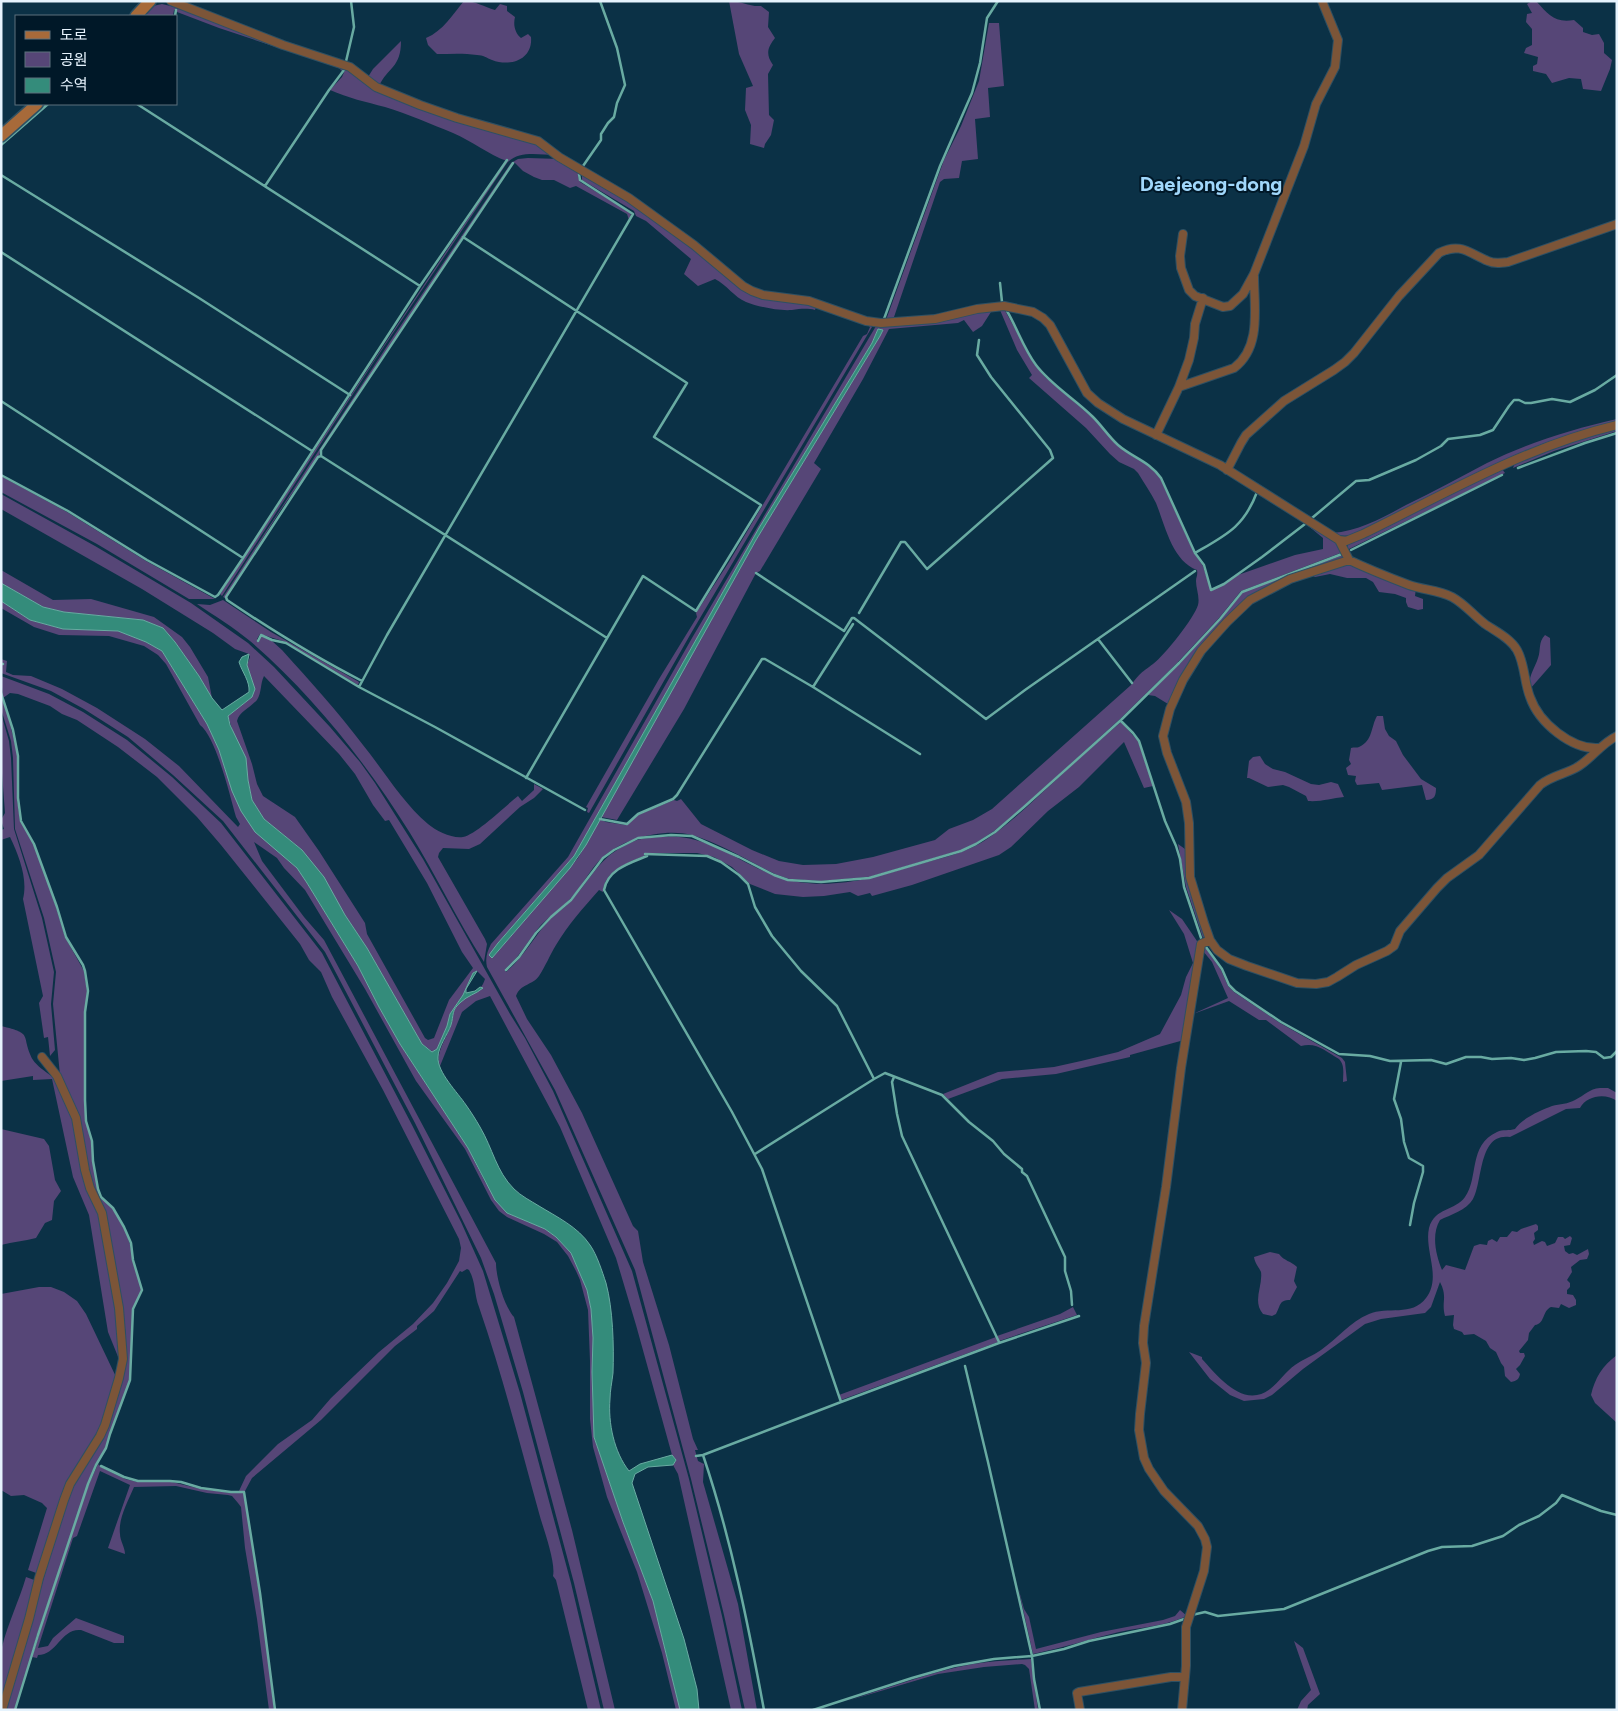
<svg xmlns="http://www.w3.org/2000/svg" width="1618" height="1711" font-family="Figtree,'Noto Sans KR',sans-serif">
	<rect width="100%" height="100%" fill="#0b3146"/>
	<path fill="#564677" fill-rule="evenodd" d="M464 1C476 1 484 7 495 10L500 4 507 6V11L515 17C513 25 515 33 521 38L528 34 531 37C533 60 510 67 492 60 487 58 483 55 477 55 464 53 450 54 437 54L428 45 426 38C443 31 453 14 464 1Z
		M729 1C741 1 750 7 761 6L769 12 768 27 775 38C768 47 765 54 773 65L768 74 769 115 774 120 771 135 765 144 764 148 750 144 751 125 745 110 746 88 753 86 739 54Z
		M1532 1H1536C1549 15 1554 23 1574 20L1583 28V32L1592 35 1599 34 1604 43V53L1612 60 1610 69 1601 91 1583 89 1581 79 1569 78 1552 83 1546 74 1533 71V66L1537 64 1538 57 1524 53 1526 48 1532 45V29L1526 22 1527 14 1532 13 1527 4Z
		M162 4 179 8 293 51 343 67 342 71 339 68 219 28 177 12 176 10H174L173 16H140L153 6Z
		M989 23H999L1004 86 988 88 990 117 975 119 978 159 962 161 959 178 944 179 940 182 893 320H886L944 160 961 126 979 81Z
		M401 41C401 68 388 67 379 86L368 77 373 69Z
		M346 68 377 90 533 142 555 155C539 155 519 150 507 163L375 360 222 596 220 594C316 449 410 304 507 161 489 155 472 141 453 133 431 124 408 114 385 107 366 102 348 98 330 90L342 77Z
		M528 158 560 159 579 171 578 176 580 182 628 211 631 214 629 220 627 214 576 186 570 188 554 180H542L534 177 523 171 515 163H512L320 451 319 455 280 511 225 598 223 597 393 337 511 163 518 159Z
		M582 173 628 200 691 246 711 265 738 285 798 301 871 324 872 327 690 635 589 813 587 812 588 808 586 807 659 679 697 617 696 613 729 562 863 336 867 334 870 327 868 325 816 307 815 310C807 308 800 309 792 310 778 311 759 307 746 302 734 297 727 285 715 279L698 286 684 274 691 259 646 221 636 216 634 211 582 180Z
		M1003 307 1035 365 1045 377 1093 418 1117 445 1130 455 1149 465 1160 478 1194 553 1203 566 1211 591 1225 584 1238 575 1295 555 1323 549V538L1306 524 1308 522 1336 541 1343 552 1241 591 1219 618 1178 662 1120 719 1023 807 994 831 976 843 961 850 869 877 821 881 789 879 775 874C748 861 720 843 692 835 664 828 623 838 602 858 589 870 582 887 569 900 560 909 550 916 541 925 528 940 520 957 505 969L506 972C523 958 534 937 549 920 556 913 565 908 572 900 596 873 599 855 637 840 644 838 652 838 660 837 706 832 735 861 776 876 804 887 840 885 869 878 886 875 903 868 920 864 942 858 965 853 984 841 1010 824 1033 801 1056 780 1077 760 1099 741 1121 722L1138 741 1153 786 1144 788 1124 742 1079 787 1048 811 1011 847 999 855 912 885 872 896 870 893 858 896 850 892 824 896 803 897 775 894 750 884 732 867 714 857 697 853H645L644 856C627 863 604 871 603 892L599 890C583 908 568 925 556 945 550 955 545 967 539 976 533 985 520 984 516 996L527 1019 551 1055 582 1113 633 1226 638 1231 643 1262 669 1345 693 1439 698 1450H695L698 1461 704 1464 703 1482 738 1604 757 1710H745L724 1615 691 1479 635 1270 555 1090 487 967C485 958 487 952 491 944L568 857 692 638 876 326ZM1000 310 1017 350 1032 375 1029 378 1086 428 1110 454 1119 462 1134 469 1138 473C1144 483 1151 493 1156 503 1165 525 1172 561 1197 570 1198 575 1196 577 1196 581 1196 589 1200 597 1198 605 1194 618 1165 655 1153 664 1141 673 1141 672 1131 685L992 809 973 820 949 829 935 840 873 857 836 864 803 865 779 861 752 850 701 824 681 799 677 801 674 800 638 815 626 825 606 822 600 819 578 858 493 957 490 955 498 943 574 856 759 528 872 343 878 329 883 330 880 336 756 540 601 817 617 820 684 709 756 573 760 571 821 469 814 463 863 379 889 329 958 323 964 320 973 332 982 326 991 312Z
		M1617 419V422L1542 444 1359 533C1349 536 1342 537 1332 533 1359 531 1382 518 1406 505 1433 492 1460 477 1487 463 1528 443 1572 429 1617 419Z
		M1617 427V431L1554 451 1513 468 1515 463 1565 442Z
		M1502 469 1505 473 1347 550 1348 544Z
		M1 476 67 512 146 561 215 599H189L97 544 1 492Z
		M1 494 95 546 191 603 248 643 274 667 330 727 360 762 375 783 423 859 510 1014 525 1038 553 1091 632 1271 689 1479 722 1616 742 1710H731L678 1474 673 1465 676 1460 672 1455 636 1325 616 1258 560 1127 490 996 476 1001 462 1012 440 1066C439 1062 438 1059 439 1055 441 1045 447 1036 451 1026 453 1018 452 1011 458 1004 469 993 480 995 485 979L477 971 473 973 463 995 450 1014 447 1026 437 1049 433 1052 422 1044 367 948 302 850 264 819 252 800 248 780 228 716 252 697 247 665 250 657 249 654 235 649 213 633 142 589 1 509ZM264 676 339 754 355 774 373 805 385 821 389 820 427 883 462 952 473 968 449 1000 434 1038 428 1040 425 1038 367 934 365 923 319 851 295 817 263 796 257 784 252 764 237 721C239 712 251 707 257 700 262 692 260 684 264 676Z
		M1343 555 1342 559 1251 596 1175 688 1168 704 1155 696 1148 695 1180 663 1221 619 1243 592Z
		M1349 562 1416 588 1415 596 1423 599V609L1418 610 1408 607 1406 602V598L1395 594 1379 592 1373 582 1366 578H1347L1330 574 1315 577 1310 574Z
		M1 570 53 600 91 599 154 617 182 637 190 647 208 677 212 698 199 676 175 642 163 628 143 620 64 612 43 607 1 583Z
		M223 600 271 632 359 682 358 685 286 642 260 634 257 639 259 641 261 636 272 641 282 650C310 681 338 712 363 745 384 771 403 803 428 824 436 831 453 839 463 837 477 834 505 806 518 796L522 801 534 790V784L543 789 534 798 520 807 480 844 469 849 443 848 439 853 438 857 485 939 487 944 484 962C457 920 436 875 410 833 367 764 312 694 250 641 233 627 215 616 197 604L210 605Z
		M1 601 30 620 63 629 118 631 146 642 162 651 207 724 219 750 225 769 283 856 297 868 307 883 358 966 379 1007 400 1044 468 1148 485 1182 507 1213 545 1229 556 1237 571 1253 587 1290 591 1309 593 1338 592 1372 594 1437 623 1522 653 1601 680 1710H676L662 1653 637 1572 607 1497 593 1447 590 1419V1361L588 1310 580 1280 576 1271 568 1256 557 1242 544 1234 507 1217 499 1211 491 1200 465 1149 416 1081 365 989 305 890 284 868 277 858 254 842 262 861 304 917 324 940 496 1263C496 1277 504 1306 514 1317L572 1530 615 1710H604L574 1583 523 1392 494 1294 481 1258 415 1123 325 952 223 821 173 775 128 737 84 709 51 691 1 673V665L3 664 1 663V659L7 661 6 672 13 675 31 676 62 689 97 708 145 739 179 766 238 827 240 824 236 817C230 796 216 737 200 725L166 664 158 655 144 646 109 636 59 635 34 627 1 608Z
		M1545 635 1550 638 1551 665 1530 689C1527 678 1535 668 1538 658 1541 650 1538 642 1545 635Z
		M1 676 49 694 83 712 127 740 172 777 221 823 322 953 412 1125 461 1222 483 1271 520 1393 571 1583 601 1710H588L556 1580 553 1576C556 1562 543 1528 539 1513 520 1444 502 1374 479 1307 474 1295 476 1282 469 1270L467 1269 462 1272 460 1271 434 1311 417 1326V1329L395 1346 321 1420 252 1478 245 1491H239L246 1476 278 1444 312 1420 331 1398 379 1352 413 1324 433 1303 447 1283 459 1261 461 1248 459 1239 383 1090 332 997 321 972 309 960 300 944 221 845 197 817 157 777 118 747 77 720 62 714 50 706 18 694 10 693 3 698Z
		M1 696 8 716 18 756 17 798 20 821 34 844 56 907 65 937 84 971 87 991 85 1013 84 1100 86 1121 91 1141 93 1161 98 1189 101 1197 113 1208 124 1227 130 1244 133 1260 142 1289 133 1309 130 1380 110 1433 106 1448 95 1465 88 1484 37 1635 15 1710H6L65 1504 71 1490 122 1379 126 1367V1338L123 1309 106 1214 96 1195 60 1075 53 1004 56 972 44 918 15 829 13 758 11 741 1 709Z
		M1 713 9 741 11 758 14 829 42 918 54 972 51 1004 55 1050 50 1056 48 1037 44 1038 39 1003 43 996 23 899C28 879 19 856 10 837L1 840V830L4 829 1 820 5 813 1 760Z
		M1377 716H1383L1385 729 1389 736 1396 741 1403 755 1421 779 1436 788C1436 795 1435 800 1426 800L1422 785 1382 790 1379 783 1357 785 1355 781 1356 776 1348 775 1346 768 1351 764 1349 760 1351 748C1354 747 1357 748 1359 747 1373 741 1371 726 1377 716Z
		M1260 756 1265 764 1273 769 1285 772 1311 784 1319 785 1331 782 1338 784 1344 797C1332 798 1321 802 1308 801L1306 796 1289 787 1283 785 1268 787 1249 778H1247L1249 761 1253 757Z
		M1178 844 1185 849 1187 878 1206 934 1203 938 1186 887Z
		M1169 910 1182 919 1199 944 1184 1040 1130 1055V1057L1056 1074 1002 1079 948 1099 943 1094 998 1072 1054 1067 1081 1061 1118 1052 1160 1034 1181 995 1186 977 1193 963 1184 934Z
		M1205 947 1221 970 1228 986 1234 992 1280 1023 1342 1058 1345 1062 1347 1081 1343 1082C1343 1074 1345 1065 1339 1059 1325 1051 1317 1042 1301 1046L1266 1020H1259L1229 1001 1193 1014 1228 998 1212 962 1203 951Z
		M1 1026C35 1034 20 1035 33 1060 37 1066 45 1071 51 1076L50 1069 75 1118 96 1201 112 1277 121 1364 108 1332 89 1215 73 1177 52 1079 33 1080V1076L1 1081Z
		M1600 1088H1608L1617 1093V1101C1606 1093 1587 1095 1580 1108L1566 1109 1510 1137C1478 1132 1483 1182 1473 1199 1467 1210 1450 1215 1440 1220 1431 1235 1436 1255 1442 1270L1446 1265 1465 1270 1474 1246 1480 1244 1487 1245 1488 1241 1492 1239 1497 1242 1500 1237H1507L1512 1231 1517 1232 1521 1229 1536 1224 1538 1226V1230L1534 1233 1535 1239 1533 1242 1534 1245 1542 1241 1545 1242 1547 1246 1555 1243 1558 1237H1563L1565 1239 1570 1236 1572 1238 1570 1245 1564 1246 1565 1251 1569 1254 1573 1253 1577 1255 1588 1249 1589 1254 1587 1259 1580 1260 1571 1267 1572 1272 1567 1280 1570 1283V1287L1567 1290V1294L1573 1295 1576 1300V1305L1569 1308 1561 1304 1559 1308 1551 1307C1542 1311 1545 1324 1535 1325L1529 1333 1528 1340 1519 1351 1520 1353H1524L1525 1356 1520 1365 1516 1369 1520 1374C1519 1379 1517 1381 1511 1382L1505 1376 1504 1367 1501 1363 1496 1352 1490 1348 1486 1341 1474 1334 1464 1335 1462 1332 1454 1329 1453 1325 1454 1315 1445 1316C1441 1301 1448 1298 1440 1282L1431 1307 1425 1313 1381 1319 1365 1324 1303 1369 1272 1395 1264 1399 1244 1401 1230 1395 1210 1379 1189 1352 1202 1357V1359C1215 1373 1235 1399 1257 1395 1274 1392 1282 1374 1295 1365 1303 1359 1313 1356 1321 1350 1338 1338 1350 1322 1369 1314 1387 1306 1412 1317 1426 1298 1442 1277 1424 1251 1429 1228 1435 1207 1455 1211 1465 1197 1479 1178 1468 1145 1497 1132 1503 1129 1509 1131 1515 1129 1521 1119 1541 1110 1552 1106 1560 1104 1568 1104 1575 1100 1585 1095 1589 1089 1600 1088Z
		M1 1129 44 1139 49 1146 55 1180 61 1191 54 1201 52 1220 45 1223 36 1238C24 1241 13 1242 1 1245Z
		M1270 1252 1279 1254C1284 1261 1291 1261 1297 1267L1294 1281 1297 1287 1290 1300C1279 1300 1281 1305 1276 1314L1272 1316 1263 1314C1252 1301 1263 1286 1261 1272 1259 1267 1255 1264 1254 1257Z
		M39 1287H51L64 1292 77 1301 86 1314 118 1381 104 1424 76 1470 39 1574 28 1570 47 1508 42 1503 24 1495 11 1496 1 1490V1294Z
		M1073 1307 1077 1315 999 1341 997 1336 1060 1314Z
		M996 1337 998 1342 841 1400 839 1395Z
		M1617 1355V1423L1595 1403 1591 1395C1595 1378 1602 1366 1617 1355Z
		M98 1464 101 1467 125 1479 138 1482H172L201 1489 232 1493H244L266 1638 274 1710H269L257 1619 245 1548 241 1507 238 1503 232 1496 228 1495 207 1493 176 1486 134 1487C128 1501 118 1519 120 1534 120 1541 125 1547 125 1554L108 1548 130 1485 100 1471 77 1536 73 1538 38 1648 48 1646 53 1638 76 1618 124 1636V1643H114L81 1630C61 1628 57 1655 38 1655L37 1658 32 1657 68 1543 89 1484Z
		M26 1577 37 1581 1 1710C1 1693 0 1662 2 1647 8 1623 19 1601 26 1577Z
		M1018 1587 1024 1609 1029 1617 1036 1649 1101 1632 1163 1620 1175 1616 1180 1610 1187 1616C1166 1626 1142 1627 1119 1632 1090 1639 1062 1648 1033 1654Z
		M1294 1641 1303 1648 1320 1694 1308 1705 1307 1710H1297L1301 1701 1311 1690Z
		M1031 1659 1038 1710H1035L1029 1669 1025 1665 1022 1664 984 1667 938 1674 847 1701C888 1688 930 1672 973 1664 992 1661 1012 1660 1031 1659Z"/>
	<path fill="#348c7b" stroke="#69aba2" d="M878 329 883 330 880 336 756 540 586 845 570 868 492 958 489 955 498 943 574 856 759 528 872 343Z
		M1 583 43 607 64 612 143 620 163 628 175 642 199 676 212 698 222 710 249 692C250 681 242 672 239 662L242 657 249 654 247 665 255 689 252 697 228 716 230 725 246 758 248 780 252 800 264 819 302 850 324 877 345 915 367 948 422 1044 432 1052 437 1049 447 1026 450 1014 463 995 473 973 477 971 466 989V993L475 991 480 987 483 988C476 994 467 996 461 1002 451 1010 454 1015 451 1025 448 1034 438 1047 438 1057 437 1072 458 1093 466 1105 471 1112 476 1120 480 1127 493 1149 496 1171 514 1189 521 1196 531 1201 539 1206 557 1217 578 1227 590 1245 597 1255 602 1271 606 1283 613 1309 614 1346 613 1373 612 1382 610 1391 610 1399 608 1423 614 1452 629 1471L640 1464 672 1455 676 1460 673 1465 648 1467 635 1474 632 1483 684 1639 697 1689 699 1710H680L653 1601 623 1522 594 1437 592 1372 593 1338 591 1309 587 1290 571 1253 556 1237 545 1229 507 1213 495 1200 468 1148 400 1044 379 1007 358 966 307 883 297 868 255 832 241 811 232 791 219 750 207 724 162 651 146 642 118 631 63 629 30 620 1 601Z"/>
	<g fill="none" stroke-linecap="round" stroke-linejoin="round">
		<path stroke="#69aba2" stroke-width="2.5" d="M175 16 176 10
			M137 104 420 286
			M1 145 48 104
			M1 175 199 298 350 395
			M265 186 329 90 344 70 354 27 351 1
			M463 237 687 383 654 437 761 505 696 611 643 576 526 778
			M1 252 312 451
			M1000 283 1002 302
			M1007 311C1017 328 1024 349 1036 365 1051 385 1075 399 1093 417 1102 426 1109 437 1118 445 1133 458 1149 461 1161 478L1195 553 1204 565 1211 590 1224 584 1262 557 1305 524
			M884 319 940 166 972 93 980 63 987 18 998 1
			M1 401 243 558
			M321 456 607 638
			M1518 468 1585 443 1617 433
			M1 475 68 511 147 560 215 597 218 595 243 558 420 286 507 160
			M1312 518 1356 481 1369 480 1416 460 1441 446 1448 439 1480 435 1493 430 1509 406 1514 400H1519L1525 403H1531L1552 399 1570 402 1595 390 1617 375
			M1351 550 1502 475
			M1195 553C1226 535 1244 527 1257 492
			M756 573 844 631 852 618H854L986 719 1025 690 1195 571
			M859 613 901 542H905L927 569 1053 458 1050 450 991 377 977 355 979 340
			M1098 639 1132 683
			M258 641 261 635 272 640 286 643 359 687 435 727 585 810
			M1 664H3
			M362 681C315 657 270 629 227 600L226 597 318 457 321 456V450L513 163
			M359 687 387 635 633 214 580 180 579 174 583 166 601 140V134L608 123 614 117 617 103 625 85 617 48 600 1
			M813 687 920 754
			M1 693 13 730 18 756V798L21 821 34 844 57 907 66 937 83 965 85 971 88 991 85 1012V1100L86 1121 92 1141 93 1161 98 1189 101 1197 113 1208 124 1227 131 1243 133 1260 142 1290 133 1309 130 1380 110 1434 106 1448 96 1465 88 1484 38 1635 15 1710
			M1121 721 1133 733 1139 741 1165 821 1176 846 1180 859 1184 887 1201 938
			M600 819 627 824 638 814 673 799 677 795 762 659H765L813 687 853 624
			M645 854 707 856 721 862 739 875 748 884 755 907 772 936 801 971 837 1006 874 1079 755 1154
			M647 856C630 863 608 869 604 890L732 1112 762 1169 841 1402
			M1206 947 1222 969 1229 985 1235 991 1281 1022 1339 1054 1370 1056 1390 1061 1431 1060 1446 1064 1466 1057H1481L1492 1059 1511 1058 1524 1060 1535 1058 1556 1052 1586 1051 1596 1052 1604 1058 1611 1057 1617 1051
			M506 970 519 957 536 933 551 917 571 900 603 858 614 850 638 838 671 835 692 836 739 857 774 875 788 880 821 882 869 878 961 851 976 844 995 832 1024 807 1121 720 1179 663 1220 619 1242 592 1342 554
			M1401 1062 1394 1099 1401 1119 1404 1142 1409 1158 1423 1166V1172L1414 1203 1410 1225
			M894 1077 892 1082 897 1114 902 1136 999 1342
			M874 1079 885 1073 942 1095 969 1122 993 1141 1004 1154 1022 1169V1172L1027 1176 1065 1257V1271L1071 1291 1072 1305
			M965 1366 988 1462 1032 1656 1034 1679 1040 1710
			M703 1455C731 1538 748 1624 764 1710
			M696 1456 703 1455 841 1402 999 1343 1079 1316
			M101 1466 124 1477 138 1481H170L181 1482 201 1488 231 1492H244L260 1593 275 1710
			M1192 1615 1205 1612 1218 1616 1284 1609 1428 1551 1442 1547 1472 1546 1503 1536 1519 1525 1539 1516 1556 1503 1562 1495 1601 1511 1617 1515
			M813 1710 912 1678 954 1666 994 1659 1032 1656 1064 1649 1089 1641 1170 1624 1187 1618"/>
		<g stroke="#2e5063" stroke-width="10">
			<path id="street" d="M171 1 283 45 350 67 376 87 420 105 457 118 538 141 559 157 629 198 694 245 743 286 752 291 763 295 809 301 866 321 881 323 935 319 977 309 1004 306 1033 312 1043 318 1050 325 1087 393 1098 403 1123 419 1220 465 1339 540 1346 541 1363 534C1447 493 1525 447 1617 425
				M1183 234 1180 256 1181 268 1189 290 1195 296 1223 307 1230 306 1243 294 1254 274 1304 146 1316 104 1335 67 1338 40 1322 1
				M1179 387 1234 368C1262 347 1254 307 1254 276
				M1156 435 1179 387 1189 360 1194 338 1195 324 1203 298
				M1227 470 1241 443 1246 435 1284 401 1334 370 1345 362 1354 353 1399 296 1439 253C1460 242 1469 253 1488 261 1494 264 1501 263 1508 262L1617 224
				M1339 540 1349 560C1368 569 1388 577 1409 585 1423 590 1439 590 1452 597 1465 604 1473 615 1485 624 1495 631 1510 638 1517 650 1525 664 1524 682 1530 697 1539 723 1572 750 1599 748
				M1349 560 1290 579 1250 600 1227 622 1201 651 1183 680 1170 709 1163 736 1167 753 1186 802 1189 823 1190 877 1204 923 1210 940 1217 950 1229 959 1247 966 1297 983 1316 984 1328 982 1337 977 1356 965 1387 951 1394 946 1400 931 1437 888 1447 878 1479 855 1540 785C1552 775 1567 774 1579 766 1593 757 1602 743 1617 736
				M2 1710 29 1619 39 1578 64 1500 70 1484 100 1436 105 1425 119 1378 123 1359 119 1308 102 1213 90 1188 85 1170 76 1118 57 1076 42 1057
				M1080 1710 1077 1693 1079 1692 1171 1677H1185
				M1182 1710 1186 1666V1627L1204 1571 1207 1547 1205 1539 1198 1526 1164 1491 1149 1469 1144 1458 1139 1430 1140 1414 1146 1363 1143 1343 1144 1326 1166 1187 1181 1068 1201 944 1210 940"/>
		</g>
		<g stroke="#2e5063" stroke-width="14">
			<path id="secondary" d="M136 16 150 1
				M1 136 37 104"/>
		</g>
		<use href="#street" stroke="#7c5538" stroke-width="8"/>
		<use href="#secondary" stroke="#a76a3a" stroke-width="11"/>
	</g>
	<g text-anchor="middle" stroke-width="4" stroke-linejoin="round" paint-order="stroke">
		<g font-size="20" font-weight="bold" fill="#a0d7fb" stroke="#001828">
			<text x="1211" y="191">Daejeong-dong</text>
		</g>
	</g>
	<rect width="1618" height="1711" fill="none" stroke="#e6f3fd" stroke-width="5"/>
	<rect x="15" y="15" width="162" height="90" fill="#001828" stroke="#5c707d"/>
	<rect x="25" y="31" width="25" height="8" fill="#a76a3a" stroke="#5c707d"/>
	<text x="60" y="40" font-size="15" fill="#e6f3fd">도로</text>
	<rect x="25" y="52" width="25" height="15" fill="#564677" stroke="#5c707d"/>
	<text x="60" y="65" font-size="15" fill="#e6f3fd">공원</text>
	<rect x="25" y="78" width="25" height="15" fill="#348c7b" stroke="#5c707d"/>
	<text x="60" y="90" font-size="15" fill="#e6f3fd">수역</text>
</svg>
